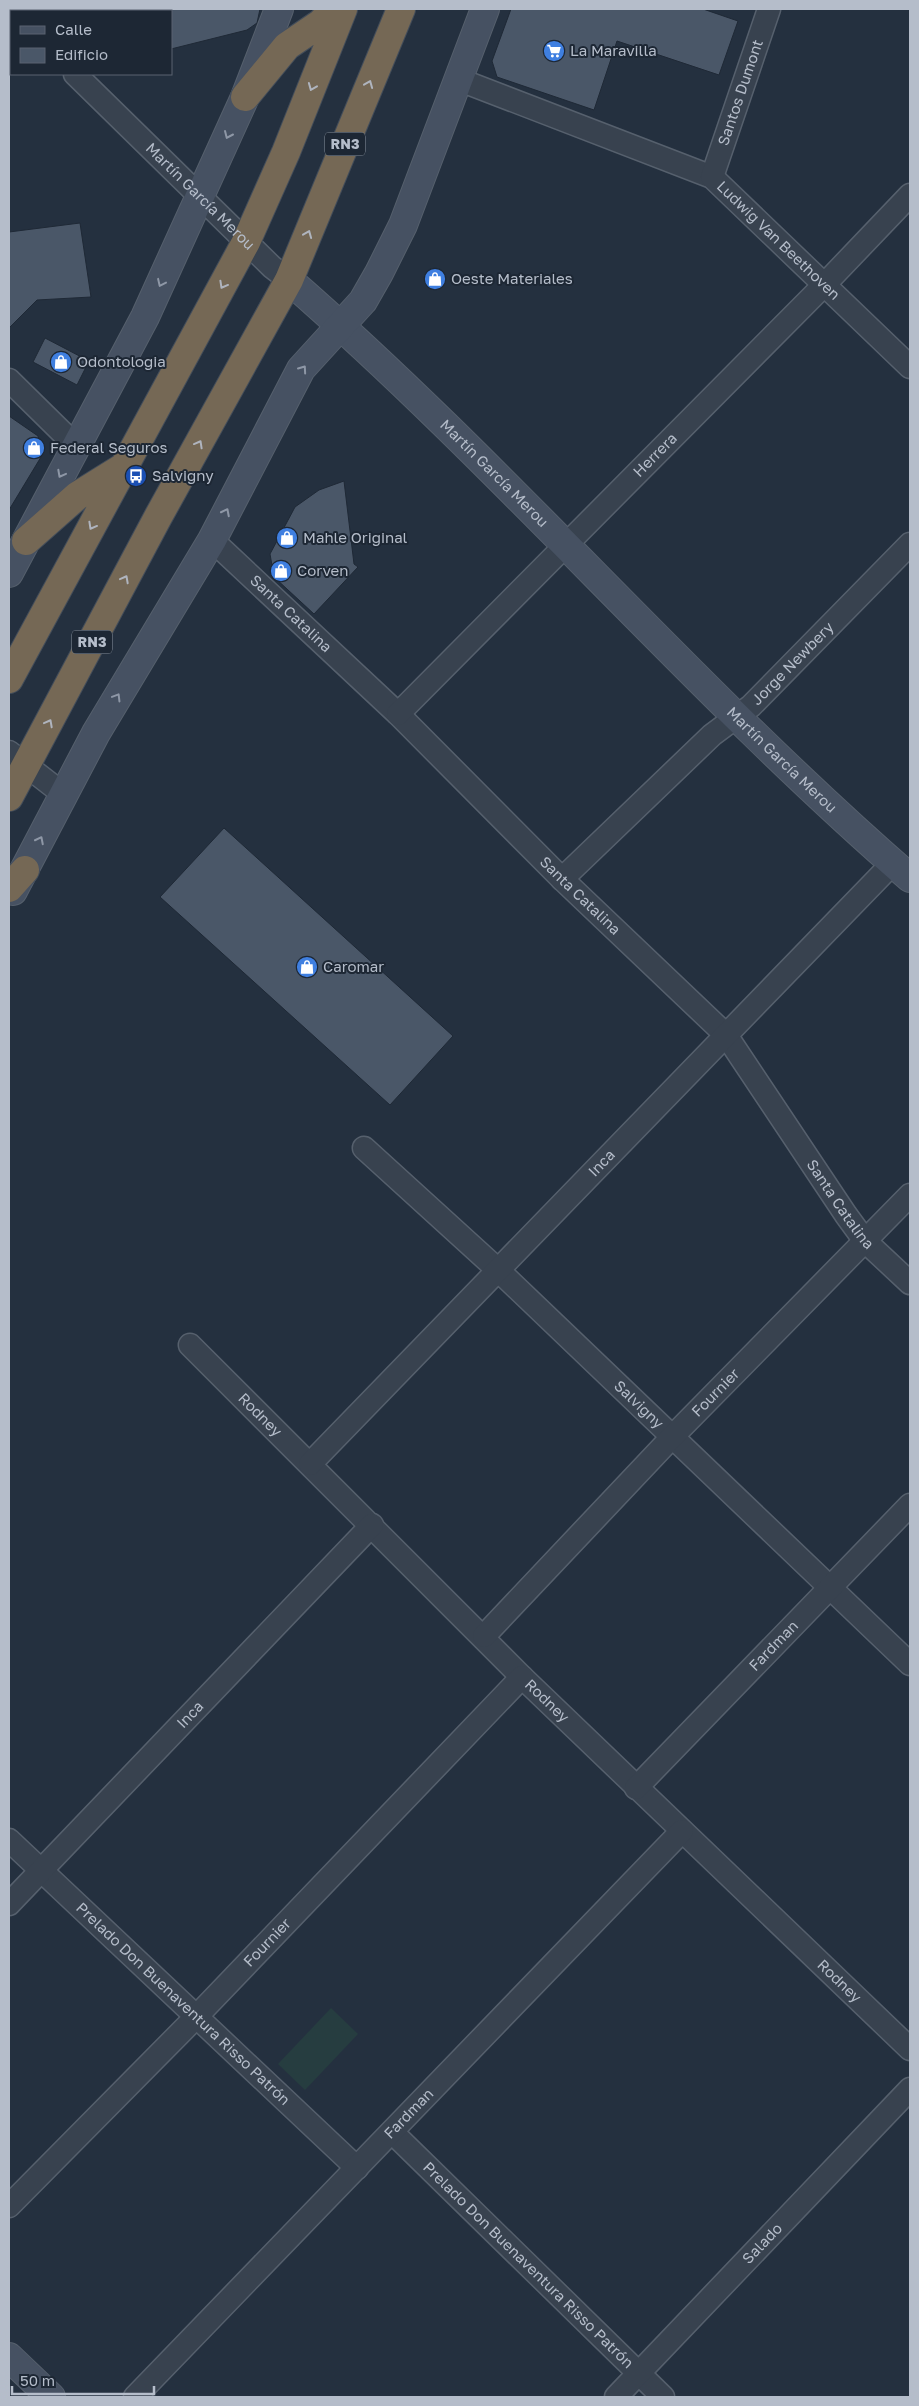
<svg xmlns="http://www.w3.org/2000/svg" width="919" height="2406" font-family="'Golos Text',sans-serif">
	<rect width="100%" height="100%" fill="#24303f"/>
	<path fill="#263d40" d="M331 2008 358 2034 305 2090 278 2064Z"/>
	<path fill="#4a5768" stroke="#1f2936" d="M171 9H260L257 23 247 30 171 49Z
		M511 9H703L738 21 719 75 617 41 594 110 497 77 492 61Z
		M80 223 91 297 37 300 9 328V232Z
		M45 338 89 361 77 385 33 362Z
		M9 416 38 436 41 457 9 510Z
		M344 481 354 564 358 567 314 614 274 577 270 554 295 507 319 490Z
		M224 828 453 1036 390 1105 160 897Z"/>
	<g fill="none" stroke-linecap="round" stroke-linejoin="round">
		<g stroke="#56606d" stroke-width="25">
			<g id="street">
				<path d="M9 10 11 12"/>
				<path id="s1" d="M75 74 272 267 289 280"/>
				<path id="s2" d="M460 80 712 177 910 367"/>
				<path id="s3" d="M712 177 769 9"/>
				<path d="M9 380 76 446"/>
				<path id="s4" d="M212 540 398 714 562 879 726 1035 846 1215 865 1241 910 1283"/>
				<path id="s5" d="M398 714 825 284 910 195"/>
				<path d="M9 752 63 794"/>
				<path id="s6" d="M562 879 712 735 751 706 910 544"/>
				<path id="s7" d="M364 1148 498 1270 910 1664"/>
				<path id="s8" d="M190 1345 522 1677 910 2049"/>
				<path id="s9" d="M310 1464 893 863"/>
				<path id="s10" d="M484 1636 673 1436 910 1195"/>
				<path id="s11" d="M636 1788 910 1505"/>
				<path id="s12" d="M9 1840 357 2168"/>
				<path id="s13" d="M9 1904 372 1525"/>
				<path id="s14" d="M393 2133 663 2397"/>
				<path id="s15" d="M9 2206 195 2018 522 1677"/>
				<path id="s16" d="M135 2397 682 1831"/>
				<path id="s17" d="M616 2397 910 2089"/>
			</g>
		</g>
		<g stroke="#56606d" stroke-width="30">
			<g id="secondary">
				<path id="s18" d="M289 280C506 469 693 690 910 878"/>
				<path d="M9 573 145 317 245 97 279 9"/>
				<path d="M13 891 96 733 212 540 301 369 363 301 379 273 403 225 485 9"/>
				<path d="M9 2357 51 2397"/>
			</g>
		</g>
		<g stroke="#434d5a" stroke-width="30">
			<path id="highway" d="M245 97 287 46 321 23 334 9
				M26 541 77 496 122 468
				M9 679 246 242 286 152 343 9
				M9 797 158 517 289 280 401 9
				M9 888 25 870"/>
		</g>
		<use href="#street" stroke="#38424f" stroke-width="22"/>
		<use href="#secondary" stroke="#465162" stroke-width="28"/>
		<use href="#highway" stroke="#756855" stroke-width="28"/>
	</g>
	<defs><path id="oneway-chevron" d="M-2-3.5L2.5 0L-2 3.5" fill="none" stroke-width="1.6" stroke-linecap="round" stroke-linejoin="round" transform="scale(1.25)"/></defs>
	<g stroke="#afb4be">
		<use href="#oneway-chevron" transform="translate(369 84) rotate(-68)"/>
		<use href="#oneway-chevron" transform="translate(312 87) rotate(112)"/>
		<use href="#oneway-chevron" transform="translate(308 234) rotate(-68)"/>
		<use href="#oneway-chevron" transform="translate(223 285) rotate(119)"/>
		<use href="#oneway-chevron" transform="translate(199 444) rotate(-61)"/>
		<use href="#oneway-chevron" transform="translate(92 526) rotate(119)"/>
		<use href="#oneway-chevron" transform="translate(125 579) rotate(-62)"/>
		<use href="#oneway-chevron" transform="translate(49 723) rotate(-62)"/>
	</g>
	<g stroke="#8e97a6">
		<use href="#oneway-chevron" transform="translate(228 135) rotate(114)"/>
		<use href="#oneway-chevron" transform="translate(161 283) rotate(115)"/>
		<use href="#oneway-chevron" transform="translate(303 369) rotate(-55)"/>
		<use href="#oneway-chevron" transform="translate(61 474) rotate(118)"/>
		<use href="#oneway-chevron" transform="translate(226 512) rotate(-63)"/>
		<use href="#oneway-chevron" transform="translate(117 697) rotate(-59)"/>
		<use href="#oneway-chevron" transform="translate(40 840) rotate(-63)"/>
	</g>
	<defs>
		<g id="supermarket-disc" transform="scale(1.125)"><circle r="9.5" fill="#3f7fe0" stroke="#1d2734"/><path d="M-6-5.5h2.5l.6 2H6L4.5 2H-2.5L-4.4-4H-6ZM-1.5 3.2a1.3 1.3 0 1 0 .1 0ZM3 3.2a1.3 1.3 0 1 0 .1 0Z" fill="#fff"/></g>
		<g id="shop-disc" transform="scale(1.125)"><circle r="9.5" fill="#3f7fe0" stroke="#1d2734"/><path d="M-5-2.5h2.3a2.7 3.5 0 0 1 5.4 0H5L5.5 6h-11ZM-1.5-2.5h3a1.5 2.3 0 0 0-3 0Z" fill="#fff"/></g>
		<g id="bus-disc" transform="scale(1.125)"><circle r="9.5" fill="#1a4fb4" stroke="#1d2734"/><path d="M-5-6H5V4H4V6H2V4H-2V6H-4V4H-5ZM-3.5-4V0h7V-4ZM-3.5 1.2v1.5H-2V1.2ZM2 1.2v1.5H3.5V1.2Z" fill="#fff"/></g>
	</defs>
	<g fill-rule="evenodd">
		<use href="#supermarket-disc" x="554" y="51"/>
		<use href="#shop-disc" x="435" y="279"/>
		<use href="#shop-disc" x="61" y="362"/>
		<use href="#shop-disc" x="34" y="448"/>
		<use href="#bus-disc" x="136" y="476"/>
		<use href="#shop-disc" x="287" y="538"/>
		<use href="#shop-disc" x="281" y="571"/>
		<use href="#shop-disc" x="307" y="967"/>
	</g>
	<g text-anchor="middle" stroke-width="4" stroke-linejoin="round" paint-order="stroke">
		<g fill="#1d2734" stroke="#87909d" stroke-width="1">
			<rect x="325" y="132.5" width="40" height="23" rx="4"/>
			<rect x="72" y="630.5" width="40" height="23" rx="4"/>
		</g>
		<g font-size="14" font-weight="bold" fill="#b5bdca">
			<text x="345" y="149">RN3</text>
			<text x="92" y="647">RN3</text>
		</g>
		<g font-size="15" fill="#b5bdca" stroke="#1d2734" text-anchor="start">
			<text x="570" y="56">La Maravilla</text>
			<text x="451" y="284">Oeste Materiales</text>
			<text x="77" y="367">Odontologia</text>
			<text x="50" y="453">Federal Seguros</text>
			<text x="152" y="481">Salvigny</text>
			<text x="303" y="543">Mahle Original</text>
			<text x="297" y="576">Corven</text>
			<text x="323" y="972">Caromar</text>
		</g>
		<g font-size="15" fill="#b5bdca" stroke="#1d2734">
			<text dy="5" stroke="none"><textPath href="#s3" startOffset="89">Santos Dumont</textPath></text>
			<text dy="5" stroke="none"><textPath href="#s1" startOffset="175">Martín García Merou</textPath></text>
			<text dy="5" stroke="none"><textPath href="#s2" startOffset="362">Ludwig Van Beethoven</textPath></text>
			<text dy="5" stroke="none"><textPath href="#s5" startOffset="365">Herrera</textPath></text>
			<text dy="5" stroke="none"><textPath href="#s18" startOffset="282">Martín García Merou</textPath></text>
			<text dy="5" stroke="none"><textPath href="#s4" startOffset="108">Santa Catalina</textPath></text>
			<text dy="5" stroke="none"><textPath href="#s6" startOffset="316">Jorge Newbery</textPath></text>
			<text dy="5" stroke="none"><textPath href="#s18" startOffset="688">Martín García Merou</textPath></text>
			<text dy="5" stroke="none"><textPath href="#s4" startOffset="512">Santa Catalina</textPath></text>
			<text dy="5" stroke="none"><textPath href="#s9" startOffset="419">Inca</textPath></text>
			<text dy="5" stroke="none"><textPath href="#s4" startOffset="918">Santa Catalina</textPath></text>
			<text dy="5" stroke="none"><textPath href="#s10" startOffset="336">Fournier</textPath></text>
			<text dy="5" stroke="none"><textPath href="#s7" startOffset="376">Salvigny</textPath></text>
			<text dy="5" stroke="none"><textPath href="#s8" startOffset="99">Rodney</textPath></text>
			<text dy="5" stroke="none"><textPath href="#s11" startOffset="198">Fardman</textPath></text>
			<text dy="5" stroke="none"><textPath href="#s8" startOffset="504">Rodney</textPath></text>
			<text dy="5" stroke="none"><textPath href="#s13" startOffset="262">Inca</textPath></text>
			<text dy="5" stroke="none"><textPath href="#s15" startOffset="369">Fournier</textPath></text>
			<text dy="5" stroke="none"><textPath href="#s8" startOffset="909">Rodney</textPath></text>
			<text dy="5" stroke="none"><textPath href="#s12" startOffset="239">Prelado Don Buenaventura Risso Patrón</textPath></text>
			<text dy="5" stroke="none"><textPath href="#s16" startOffset="394">Fardman</textPath></text>
			<text dy="5" stroke="none"><textPath href="#s17" startOffset="212">Salado</textPath></text>
			<text dy="5" stroke="none"><textPath href="#s14" startOffset="189">Prelado Don Buenaventura Risso Patrón</textPath></text>
		</g>
	</g>
	<rect width="919" height="2406" fill="none" stroke="#b5bdca" stroke-width="20"/>
	<rect x="10" y="10" width="162" height="65" fill="#1d2734" stroke="#5a6370"/>
	<rect x="20" y="26" width="25" height="8" fill="#465162" stroke="#5a6370"/>
	<text x="55" y="35" font-size="15" fill="#b5bdca">Calle</text>
	<rect x="20" y="48" width="25" height="15" fill="#4a5768" stroke="#5a6370"/>
	<text x="55" y="60" font-size="15" fill="#b5bdca">Edificio</text>
	<path d="M12 2386v8h142v-8" fill="none" stroke="#b5bdca" stroke-width="2.5"/>
	<text x="20" y="2386" font-size="15" fill="#b5bdca" stroke="#1d2734" stroke-width="4" paint-order="stroke">50 m</text>
</svg>
